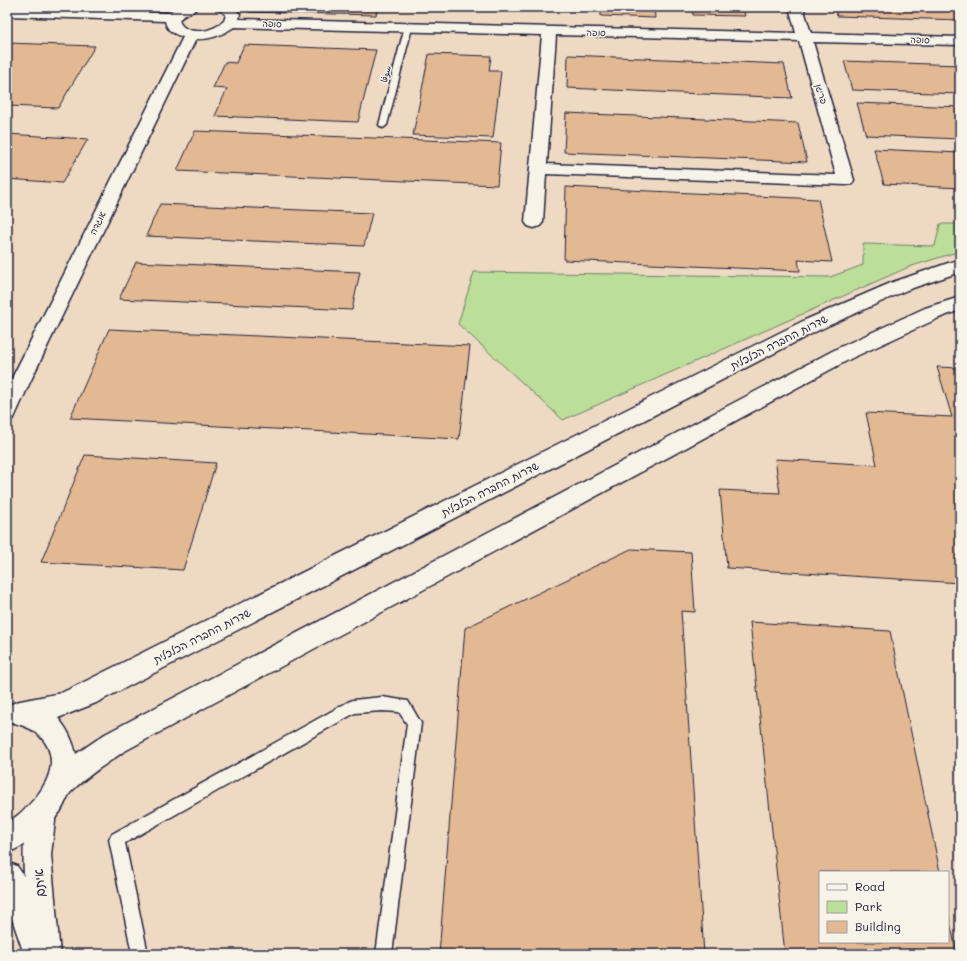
<svg xmlns="http://www.w3.org/2000/svg" width="967" height="961" font-family="Mali,'Playpen Sans Arabic','Playpen Sans Hebrew',sans-serif">
	<rect width="100%" height="100%" fill="#f3e7d7"/>
	<filter id="ink" filterUnits="userSpaceOnUse"><feTurbulence type="fractalNoise" baseFrequency=".025" numOctaves="2"/><feDisplacementMap in="SourceGraphic" scale="8" xChannelSelector="R" yChannelSelector="G"/><feConvolveMatrix kernelMatrix="1 2 1 2 8 2 1 2 1" color-interpolation-filters="sRGB"/></filter>
	<g filter="url(#ink)">
		<path fill="#eed9c3" fill-rule="evenodd" d="M7 7H960V954H7ZM820 872H948V942H820Z"/>
		<path fill="#bbde99" stroke="#6e806a" d="M940 224H960V251L909 267 563 420 458 324 474 272 830 277 863 265V244L935 246Z"/>
		<path fill="#e3b993" stroke="#22223b" d="M250 7H378L376 15 248 12Z
			M601 7H654L655 18 601 16Z
			M692 7H743L745 16 693 15Z
			M834 7H960V20L837 16Z
			M7 43 95 46 58 108 7 106V84L13 76H7Z
			M244 45 376 50 358 122 215 116 227 89 213 88 225 62 236 63Z
			M429 54 491 56 489 71H501L493 138 413 135Z
			M568 55 784 64 792 98 567 88Z
			M844 61 960 65V94L852 90Z
			M857 103 960 107V139L866 135Z
			M566 113 798 123 807 162 564 152Z
			M195 131 501 143 497 185 177 171Z
			M7 134 88 139 62 183 7 179Z
			M874 149 960 153V188L884 184Z
			M566 187 818 199 832 262 798 260 800 271 564 260Z
			M160 204 372 213 364 246 146 236Z
			M136 262 360 272 352 310 119 299Z
			M109 329 470 346 459 439 70 418Z
			M937 367 960 368V583L727 568 720 490 780 493 775 459 877 465 866 413 952 417Z
			M85 455 216 463 183 570 41 562Z
			M631 549 691 552 695 612 681 611 704 954H439L465 628Z
			M750 622 890 631 940 872H820V942H948V913L957 954H785Z"/>
		<g fill="none" stroke-linecap="round" stroke-linejoin="round">
			<g stroke="#22223b" stroke-width="3">
				<path id="service" d="M405 26H408L412 28 387 125 383 128 379 125Z
					M382 697 408 701 421 723 392 954H376L407 724 399 712 382 711 355 713 125 843 148 954H132L109 839 112 834 348 702 353 700Z"/>
			</g>
			<g stroke="#22223b" stroke-width="3">
				<path id="minor" d="M179 7H198C193 14 184 13 179 20 182 33 203 33 213 28 217 27 221 23 224 21L226 15 217 7H233L240 14 239 19 796 33 789 7H803L811 33 960 37V45L813 42 854 180 852 184 846 185 546 174 543 222 540 226 534 228 528 226 525 222 542 35 234 27C222 35 210 40 196 39L31 380 14 418 7 420V389L11 380 183 37C174 34 167 31 165 21L7 16V8L170 13 172 10ZM556 35 799 41 836 175 547 164Z
					M42 798 52 802 56 812 51 855 60 954H24L7 904V862L17 866 24 876C23 852 23 825 32 802Z"/>
			</g>
			<g stroke="#22223b" stroke-width="3">
				<path id="secondary" d="M960 259V272L907 290 819 330 96 703 58 718C67 728 73 741 76 754L105 734 838 348 925 308 960 297V310L939 318 852 358 123 752C105 765 85 777 70 793 66 799 64 806 60 812 47 830 27 845 7 853V823C34 805 70 766 39 735 31 727 20 725 11 722L7 713 11 704 20 701 61 693 78 685 805 320 893 282Z"/>
			</g>
			<use href="#service" fill="#f7f3e8" fill-rule="evenodd"/>
			<use href="#minor" fill="#f7f3e8" fill-rule="evenodd"/>
			<use href="#secondary" fill="#f7f3e8" fill-rule="evenodd"/>
		</g>
	</g>
	<g text-anchor="middle" stroke-width="3" stroke-linejoin="round" paint-order="stroke">
		<g font-size="9" fill="#22223b" stroke="#f7f3e8">
			<text transform="translate(272 24) rotate(2)" y="3">סופה</text>
			<text transform="translate(596 33) rotate(1)" y="3">סופה</text>
			<text transform="translate(920 40) rotate(2)" y="3">סופה</text>
			<text transform="translate(386 74) rotate(-75)" y="3">سوفا</text>
			<text transform="translate(821 94) rotate(74)" y="3">פריגן</text>
			<text transform="translate(98 223) rotate(-64)" y="3">אוגדה</text>
		</g>
		<g font-size="11" fill="#22223b" stroke="#f7f3e8">
			<text transform="translate(779 342) rotate(-27)" y="4">שדרות החברה הכלכלית</text>
			<text transform="translate(490 489) rotate(-27)" y="4">שדרות החברה הכלכלית</text>
			<text transform="translate(202 636) rotate(-27)" y="4">שדרות החברה הכלכלית</text>
		</g>
		<g font-size="13" fill="#22223b" stroke="#f7f3e8">
			<text transform="translate(39 883) rotate(-95)" y="5">איתם</text>
		</g>
	</g>
	<rect width="967" height="961" fill="none" stroke="#f7f3e8" stroke-width="24"/>
	<rect x="12" y="12" width="943" height="937" fill="none" stroke="#22223b" stroke-width="1.5" filter="url(#ink)"/>
	<rect x="819" y="871" width="130" height="72" fill="#f7f3e8" stroke="#a29fa3"/>
	<rect x="827" y="884" width="20" height="6" fill="#f7f3e8" stroke="#a29fa3"/>
	<text x="855" y="891" font-size="12" fill="#22223b">Road</text>
	<rect x="827" y="901" width="20" height="12" fill="#bbde99" stroke="#a29fa3"/>
	<text x="855" y="911" font-size="12" fill="#22223b">Park</text>
	<rect x="827" y="921" width="20" height="12" fill="#e3b993" stroke="#a29fa3"/>
	<text x="855" y="931" font-size="12" fill="#22223b">Building</text>
</svg>
